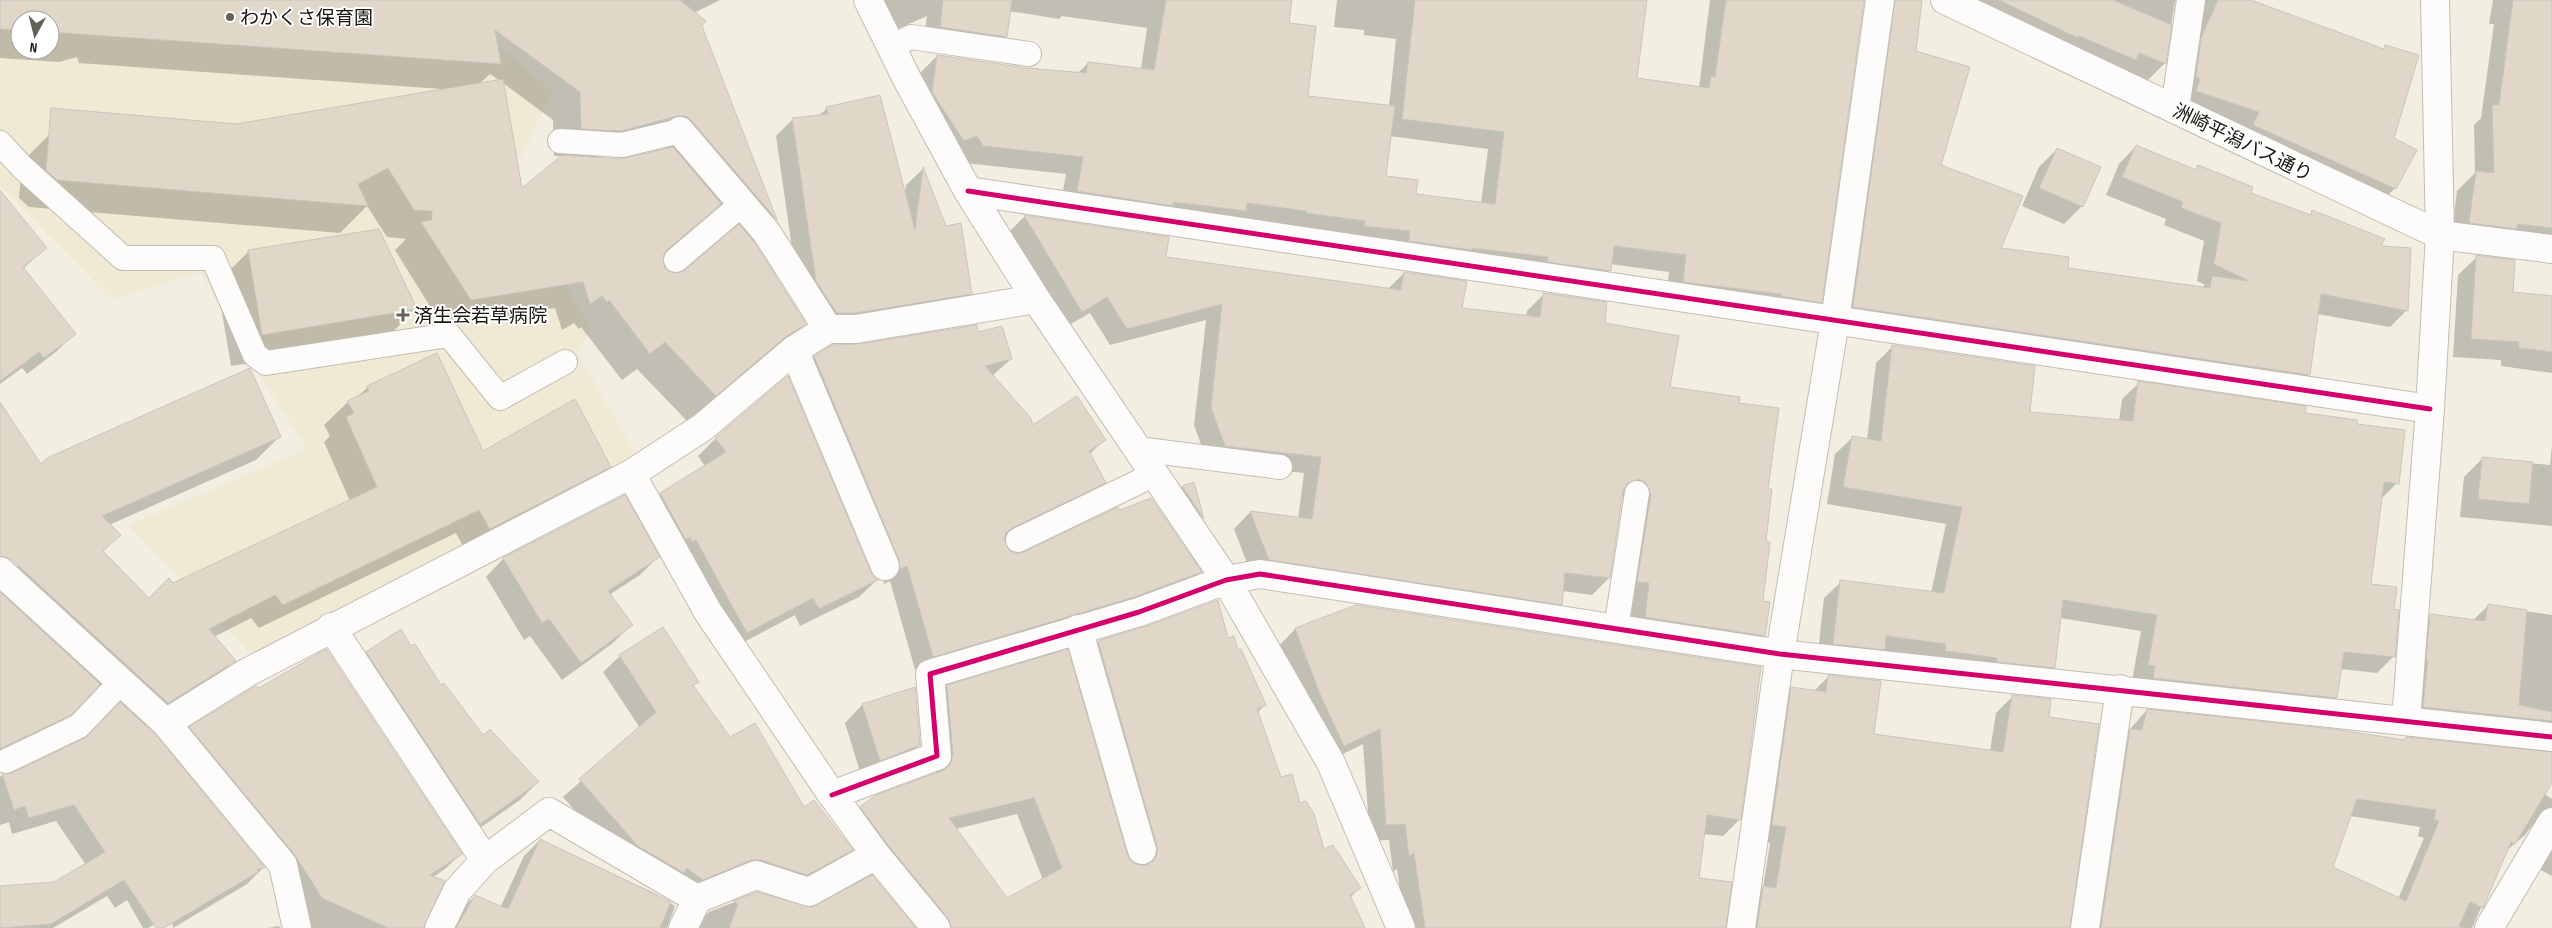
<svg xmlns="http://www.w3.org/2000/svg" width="2552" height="928" font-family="'Sofia Sans Condensed','Noto Sans JP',sans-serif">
	<rect width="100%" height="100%" fill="#f2eee1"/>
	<path fill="#f0e9d3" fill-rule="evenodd" d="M0 0 474 27 553 91 508 182 591 330 578 353 639 460 254 657 128 525 307 449 242 347 200 272 112 300 0 185ZM20 20H50V50H20Z"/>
	<path fill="#0003" fill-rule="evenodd" d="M0 0H720L694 13 775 220 753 242 805 324 777 351 688 422 637 369 622 380 581 327 579 329 574 323 562 330 555 308 443 327 395 250 406 239 387 237 367 206 340 233 29 207 19 198 22 162 50 134 236 125 442 89 79 63 77 57 59 62 0 58ZM20 20H50V50H20ZM490 74 500 81 479 84ZM503 83 553 120 554 156H562L521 190ZM648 143 658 144 666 150 622 160 594 158ZM715 208 734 230 685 272 672 274 664 269 662 257Z
		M876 0H1291L1288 24 1307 97 1389 106 1396 39 1364 35V30L1334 27 1337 0H1646L1636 79 1699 88 1710 0H1921L1914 52 1940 166 1999 249 2066 269 2202 288 2205 285 2197 281 2204 241 2164 225 2166 219 2106 195 2119 164 2136 146 2195 170 2198 167 2249 193 2309 216 2313 212 2379 247 2407 310 2390 327 2317 314 2309 375 2292 392 1836 324 1873 5 1865 1 1863 2 1821 302 1803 319 1666 299 1669 272 1610 264V270L1592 288 1060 208 1066 174 965 163 917 95 920 73 937 56 1027 69 1078 73 1088 63 1141 69 1147 28 1062 16 1059 19 1009 11 1006 36 988 54 923 44 927 16 890 32ZM1390 136 1488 149 1481 204 1414 196 1385 177Z
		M1949 0H2247L2382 50 2386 46 2395 188 2378 206 2179 109 2183 5 2175 1 2165 63 2147 81Z
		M2493 0H2552V255L2451 241 2457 191 2475 173 2474 125 2481 118 2494 24H2489Z
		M827 108 905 195 906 185 923 169 971 293 954 311 837 330 799 298 776 136 793 119 819 116Z
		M2057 149 2082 206 2064 224 2022 206 2039 167Z
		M0 204 45 248 23 269 74 334 57 351 27 374 22 368 0 384Z
		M1025 216 1167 238 1165 258 1388 289 1404 273 1461 309 1526 317 1527 311 1544 294 1603 324 1668 389 1738 404 1767 490 1762 602 1764 635 1747 652 1629 634 1633 600 1621 598 1629 499 1621 496 1609 578 1592 595 1562 591 1561 604 1544 621 1252 576 1234 529 1250 512 1298 519 1304 473 1208 463 1194 425 1206 320 1110 345 1090 313 1064 328 1008 233Z
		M249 251 415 309 384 341 231 366 217 283Z
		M2477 257 2512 293 2552 297V373L2501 366V360L2453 357 2458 275Z
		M977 334 1011 359 992 376 1032 427 1105 439 1089 455 1104 482 1087 499 1003 540 1005 547 1016 555 1200 572 1184 589 1116 614 916 673 890 581 884 584 883 577 798 374 814 357 833 346H859Z
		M1893 346 2028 413 2119 421 2122 399 2139 383 2355 425 2397 483 2380 500 2370 585 2393 611 2394 656 2377 673 2341 669 2336 698 2320 714 2132 681 2141 631 2060 618 2054 667 2037 684 1817 660 1824 598 1841 582 1931 593 1946 524 1827 504 1835 454 1852 438 1867 440 1876 363Z
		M368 387 482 452 610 466 586 490 466 552 456 533 259 628 251 618 214 637 234 661 211 684 144 726 263 868 247 884 173 928 171 915 148 928H143L127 900 115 908 107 896 53 928H0V888L55 883 86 865 56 821 12 834 9 822 0 825V777L2 775H12L85 740 120 705 98 684 51 732 0 757V594L5 589 0 584 106 479 280 436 256 460 109 525 101 552 149 600 173 585 350 501 324 442 330 436 324 425 348 402 356 398Z
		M716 438 870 573 877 580 859 597 800 626 795 615 729 650 642 512 660 494 705 466 698 456Z
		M2552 445V526L2460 517 2464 477 2482 459 2550 465Z
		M1193 483 1202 519 1185 536 1164 505 1182 487Z
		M624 496 658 557 640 575 609 595 631 625 613 643 562 680 530 636 524 640 486 577 503 559Z
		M1356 606 1739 820 1723 836 1703 834 1698 879 1726 928H1406L1397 869 1393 872 1389 840 1370 841 1363 744 1327 762 1279 646 1295 629Z
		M2488 606 2552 615V781L2543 793 2552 799V876L2537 868 2543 825 2534 823 2525 835 2506 851 2472 928H2087L2114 747 2147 710 2404 741 2406 738 2551 754 2550 747 2407 724 2414 632 2430 615 2473 620ZM2350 816 2420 827 2418 836 2424 838 2398 899 2332 868Z
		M1227 639 1237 652 1265 705 1257 713 1280 778 1299 804 1323 851 1359 888 1350 898 1360 928H964L953 908 926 928 844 824 861 808 936 774 930 703 947 686 1126 855 1130 862 1141 866 1082 658 1098 642ZM1017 814 1043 880 1006 900 956 829Z
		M411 648 482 737 538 782 520 800 461 841 349 670 367 653Z
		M620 656 697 682 693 686 730 739 804 809 851 850 835 866 790 891 744 876 681 898 621 862 563 797 640 728 603 672Z
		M1829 676 1872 735 1990 751 1996 713 2013 696 2048 718 2069 928H1743L1746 904 1763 888 1770 843 1755 841 1775 705 1792 688 1813 692Z
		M862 705 919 745 901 763 862 778 845 723Z
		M190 728 461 854 445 869 433 877 423 928H302L310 920 280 871 175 743Z
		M540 840 654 893 675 906 667 928H450L459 912 475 896 499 910 524 856Z
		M757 893 811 909 914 928H693L709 912Z
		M279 926 280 928H268Z"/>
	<path fill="#e1d7c9" stroke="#cac5bc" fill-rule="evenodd" d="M0 0H680L706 21 702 26 777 220 692 121 686 116H677L621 131 581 129 580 92 495 30 501 64 50 32V20H20V30L0 29Z
		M943 0H1012L1007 37 940 27Z
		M1166 0H1292L1289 23 1316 26 1308 96 1395 106 1386 176 1418 180 1416 194 1495 204 1504 132 1402 119 1415 0H1647L1637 78 1709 88 1711 76 1715 77 1726 0H1864L1822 303 1781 296V294L1683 282 1686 255 1614 246 1611 271 1547 262 1548 257 1472 248V250L1409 241 1410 231 1364 226 1365 221 1306 213V211L1247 203 1246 211 1173 202V206L1077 191 1083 157 983 146 977 136 964 141 932 92 937 55 1027 68 1086 73 1088 62 1154 70Z
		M1895 0H1922L1916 51 1970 67 1941 165 2023 196 2001 248 2069 257 2068 268 2210 288 2212 276 2249 281 2214 264 2221 223 2181 208 2183 202 2122 177 2136 145 2196 170 2198 165 2253 187 2251 193 2311 215 2312 210 2385 239 2381 246 2411 248 2408 311 2321 294 2310 375 1853 307Z
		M1999 0H2113L2172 25 2166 64 2139 53 2136 60 2079 36 2078 38Z
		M2218 0H2251L2384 49 2385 45 2419 55 2394 138 2417 150 2396 189 2253 125 2259 112 2196 91 2200 79 2196 77 2201 38Z
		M2513 0H2552V228L2517 224V229L2469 223 2476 171 2494 173 2492 105H2499Z
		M503 79 522 188 562 155 621 159 673 147 721 204 667 250 663 256 665 268 672 273 684 271 739 224 754 242 806 324 784 338 716 396 665 342 650 354 609 300 607 302 602 296 590 304 583 282 471 300 421 222 432 220V211L414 210 388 168 358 184 368 206 57 180 46 170 51 108 236 124Z
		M880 95 915 230 923 167 946 226 961 223 972 294 855 313H837L816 281 792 118 828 114 826 107Z
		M2057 148 2101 167 2083 207 2039 188Z
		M0 190 47 248 23 267 76 334 44 358 39 352 0 381Z
		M1024 215 1169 237 1166 257 1401 290 1404 272 1467 281 1462 308 1540 317 1543 293 1607 302 1605 323 1679 336 1670 387 1740 397 1739 403 1779 408 1768 489H1772L1766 541 1770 542 1763 601 1770 602 1765 636 1645 617 1649 583 1637 582 1651 495 1646 483 1639 479 1627 484 1623 491 1610 578 1565 573 1562 605 1269 560 1250 511 1312 519 1321 457 1225 446 1211 408 1222 304 1127 329 1107 297 1082 312Z
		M379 229 417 309 262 335 248 250Z
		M2476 255 2515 260 2513 292 2552 296V352L2519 348V342L2471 339Z
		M977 325 978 332 1002 326 1012 359 985 366 1030 417 1033 425 1077 396 1106 440 1089 451 1106 483 1012 528 1006 533 1004 539 1010 551 1016 554 1024 552 1118 507 1120 510 1151 498 1202 572 1134 597 933 657 907 566 900 569 899 560 814 356 832 345 858 344Z
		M1892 345 2035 366 2030 412 2133 421 2138 381 2306 406 2305 413 2357 420V424L2405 430 2399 484 2384 482 2371 584 2397 587 2394 609 2399 610 2395 657 2344 652 2337 698 2153 678 2155 666 2148 665 2157 615 2063 600 2055 668 1997 662V658L1945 651 1946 644 1886 636 1885 650 1833 644 1840 580 1944 593 1962 507 1843 487 1852 436 1881 441Z
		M437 353 483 451 575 399 611 467 490 529 479 510 283 605 275 595 209 629 236 661 168 703 11 559 0 556V402L41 464 47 458 250 368 281 437 102 516 121 535 103 551 149 598 169 578 173 583 377 487 346 417 354 413 347 401 369 391 367 386Z
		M788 376 871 572 878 580 819 609 813 598 747 633 696 540 692 542 690 537 686 540 660 493 726 452 715 438Z
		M2482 457 2533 462 2529 504 2478 499Z
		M1194 482 1204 519 1182 486Z
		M625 495 660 557 608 591 633 625 581 663 549 619 542 623 503 558Z
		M0 592 100 684 71 715 0 749Z
		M1218 600 1228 638 1234 636 1238 650 1241 649 1266 705 1257 709 1281 777 1292 774 1300 803 1306 801 1314 814 1324 849 1333 845 1361 888 1350 895 1365 928H951L948 918 888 845 860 807 876 795 942 771 950 765 953 755 947 685 1068 649 1127 854 1131 861 1138 865H1147L1154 860 1157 854V846L1098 641 1144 627ZM1034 798 1062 868 1007 898 949 818Z
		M2488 604 2527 610 2519 705 2552 712V721L2423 707 2428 660H2426L2430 614 2485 621Z
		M1356 605 1761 667 1741 820 1707 815 1699 878 1732 882 1726 928H1425L1414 853 1409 856 1405 824 1386 825 1380 729 1344 746 1320 694 1295 628Z
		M663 627 699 682 693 685 730 737 755 723 804 807 814 800 853 850 807 875 761 860H751L703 880 687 868 684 873 638 846 579 779 656 712 619 655Z
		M401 629 411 646 415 644 441 685 444 683 483 735 490 729 539 782 480 824 366 652Z
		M326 649 462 854 430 875 445 881 424 928H388L322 898 295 855 189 727 256 686 259 688Z
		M1828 675 1881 681 1874 734 2003 752 2012 695 2051 699 2049 717 2099 724 2070 928H1757L1763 886 1776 888 1786 827 1772 825 1791 687 1826 692Z
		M915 687 920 745 880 761 862 704Z
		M120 702 155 734 265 868 258 869V872L164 928H156L124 880 51 924 0 928V886L54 882 105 852 74 805 29 818 25 806 14 810 2 774 12 773 85 738Z
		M2147 709 2333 729 2405 740 2406 737 2552 752V783L2515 844 2511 842 2483 908 2470 902 2459 926 2464 928H2101L2130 729 2142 730ZM2357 799 2436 810 2434 819 2439 821 2406 901 2333 867Z
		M540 839 671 902 660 928H456L475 895 508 909Z
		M872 875 916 928H729L738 904 733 901 757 892 811 907Z"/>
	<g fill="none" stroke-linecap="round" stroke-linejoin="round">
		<g stroke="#c0beb4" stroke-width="26">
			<path id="lane" d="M890 47 911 37 1029 54
				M560 141 622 145 680 131
				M0 143 22 167 123 258H213L255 355 266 363 449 335 500 398 565 362
				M676 260 742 204
				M1138 449 1280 467
				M1018 540 1155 474
				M1616 629 1637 493
				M6 761 79 726 121 682"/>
		</g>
		<g stroke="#c0beb4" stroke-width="30">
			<path id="street" d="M868 0 907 79 968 191 1036 299 1226 580 1331 763 1401 928
				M1945 0 2440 235 2552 249
				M2175 109 2191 0
				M680 131 767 233 828 329
				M968 191 2430 409
				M794 350 885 566
				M631 474 708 612 830 792 876 855 936 928
				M0 571 166 723 283 865 297 928
				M331 627 485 860
				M1078 629 1142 850
				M2406 721 2430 409 2440 235 2435 0
				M166 723 248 672 631 474 703 427 794 350 828 329H856L1036 299
				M832 795 937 756 930 674 1139 612 1226 580 1260 574 1780 654 2552 737
				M439 928 457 891 485 860 549 812 697 899 756 875 809 892 876 855
				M683 928 697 899
				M1741 928 1780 654 1835 321 1880 0
				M2085 928 2120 689
				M2489 928 2552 822"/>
		</g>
		<use href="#lane" stroke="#fdfcfa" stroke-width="24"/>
		<use href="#street" stroke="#fdfcfa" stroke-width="28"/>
		<g stroke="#fff" stroke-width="8">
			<path id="cycleway" d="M968 191 2430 409
				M832 795 937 756 930 674 1139 612 1226 580 1260 574 1780 654 2552 737"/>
		</g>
		<use href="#cycleway" stroke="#d6006c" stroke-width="5"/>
	</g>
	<g fill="#646158" stroke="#fff" stroke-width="2">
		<circle cx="230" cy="17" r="5"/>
		<path d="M400.5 307.5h5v5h5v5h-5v5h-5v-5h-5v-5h5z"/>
	</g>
	<g text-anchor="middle" stroke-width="4" stroke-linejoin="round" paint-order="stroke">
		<g font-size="19" fill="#18150e" stroke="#fff" text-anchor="start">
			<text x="240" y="24">わかくさ保育園</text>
			<text x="414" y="322">済生会若草病院</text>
		</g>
		<g font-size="19" fill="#18150e" stroke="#fff">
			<text transform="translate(2243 142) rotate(26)" y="7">洲崎平潟バス通り</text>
		</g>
	</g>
	<g transform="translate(35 35) rotate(187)"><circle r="24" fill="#ffffff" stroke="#a3a19f"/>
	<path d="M0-4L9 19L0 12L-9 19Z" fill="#646158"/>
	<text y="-8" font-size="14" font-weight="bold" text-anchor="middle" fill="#18150e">N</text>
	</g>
</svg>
